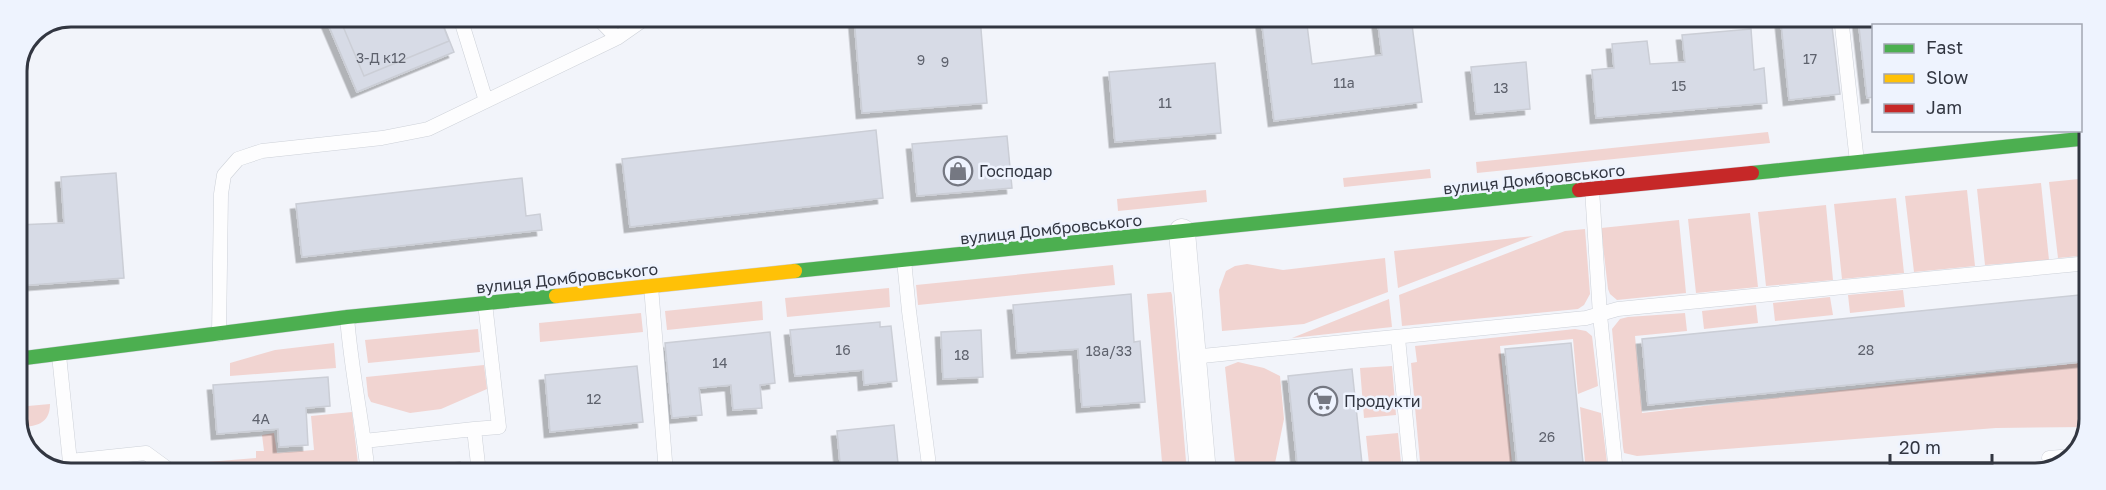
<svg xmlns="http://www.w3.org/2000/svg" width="2106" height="490" font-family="'Golos Text',sans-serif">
	<defs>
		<filter id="shadow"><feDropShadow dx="-5.5" dy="5.5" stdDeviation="0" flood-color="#0004"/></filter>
	</defs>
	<rect width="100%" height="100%" fill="#f2f4fa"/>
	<path fill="#f1d4d1" d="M1768 132 1770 143 1477 173 1476 162Z
		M1430 169 1431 178 1344 187 1343 178Z
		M2089 178V255L2058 258 2049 182Z
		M2041 183 2049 260 1985 265 1977 189Z
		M1206 190 1207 202 1118 211 1117 199Z
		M1967 190 1975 266 1914 272 1905 196Z
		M1896 198 1904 273 1842 279 1834 204Z
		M1826 205 1833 280 1766 286 1758 212Z
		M1750 213 1758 287 1696 293 1688 219Z
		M1679 220 1686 293 1617 300 1610 294 1608 289 1601 228Z
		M1585 229 1590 294 1584 305 1578 309 1402 326 1399 295 1565 231Z
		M1533 236 1398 288 1394 251Z
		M1385 258 1388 292 1304 324 1222 331 1219 290 1226 271 1235 266 1247 264 1283 270Z
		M1113 265 1115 285 918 305 916 285Z
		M889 288 890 307 787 317 785 298Z
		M1903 290 1905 307 1850 313 1848 295Z
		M1171 292 1172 295 1187 473H1163L1147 294Z
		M1830 297 1833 315 1775 321 1773 303Z
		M1389 299 1392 327 1292 338Z
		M762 301 763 320 667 330 665 311Z
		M1756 305 1758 323 1704 329 1702 311Z
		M641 313 643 332 540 342 539 323Z
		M1685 313 1687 331 1635 336 1642 413 2089 362 2088 427 1996 428 1637 456 1624 453 1623 447 1612 329 1620 319 1628 317Z
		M478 329 480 352 368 363 365 340Z
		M1575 329 1586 331 1592 336 1598 386 1578 394 1573 339 1500 346 1513 473H1421L1411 363 1417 362 1415 346Z
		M334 343 336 368 230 376V363L275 350Z
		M1238 362 1264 368 1280 376 1284 419 1273 473H1236L1225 367Z
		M484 365 487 389 441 409 410 413 371 402 368 396 366 377Z
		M1392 366 1396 415 1364 418 1360 368Z
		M50 404C50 425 35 426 18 428L17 407Z
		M1580 407 1601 413 1608 471 1605 473H1586Z
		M352 412 359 473 198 472 195 463 256 458V451H264L262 435 274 433 277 453 314 450 311 416Z
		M1398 433 1402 473H1370L1366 436Z"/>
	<path fill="#d7dbe6" stroke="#cbced6" stroke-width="1.5" filter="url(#shadow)" d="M325 17H440L454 52 357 92Z
		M339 17H440L449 41 364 76Z
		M854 17H980L987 103 862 113Z
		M1261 17H1306L1312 64 1382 55 1377 17H1411L1422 102 1274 121Z
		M1831 18 1840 94 1789 100 1781 23Z
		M1858 18H1899L1900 22 1939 18 1940 26H1874V97L1867 98Z
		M1751 29 1754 70 1764 68 1767 103 1596 118 1592 70 1614 68 1612 44 1647 41 1650 64 1685 62 1682 35Z
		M1526 62 1530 109 1476 114 1471 67Z
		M1215 63 1221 133 1115 142 1109 72Z
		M876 130 883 198 630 227 622 159Z
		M1007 136 1012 188 917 196 912 144Z
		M116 173 124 278 17 286V225L64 223 61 177Z
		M522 178 526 216 540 214 542 230 302 257 296 204Z
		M1131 294 1134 342 1140 341 1145 402 1082 407 1078 349 1017 353 1013 305Z
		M2089 294V361L1648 405 1642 339Z
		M880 322V327L891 326 897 381 864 385 863 370 795 376 790 330Z
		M981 330 983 377 943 379 941 332Z
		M770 332 775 383 760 385 762 408 733 410 731 385 699 388 702 415 672 418 665 343Z
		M1571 343 1584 473H1518L1505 349Z
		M637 366 643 422 550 432 545 375Z
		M1352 369 1363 473H1298L1288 376Z
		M328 377 330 406 306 408 308 445 279 447 278 429 217 434 213 385Z
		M894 425 899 473H841L837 431Z
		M460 462 461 473H404L403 469Z"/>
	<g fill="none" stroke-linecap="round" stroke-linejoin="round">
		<g stroke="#cdd1d8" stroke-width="15">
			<path id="lane" d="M460 17 486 101
				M597 17 617 38
				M1841 17 1857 162
				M1592 189 1600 315 1616 473
				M904 260 909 311 930 473
				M651 286 666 473
				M347 317C351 369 362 420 368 473
				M219 334 221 194 224 175 238 159 262 151 382 138 428 129 617 38 647 17
				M1398 338 1411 473
				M59 355 71 472
				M1192 357 1586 318 1618 309 2089 263
				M474 429 499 427 485 303
				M364 441 474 429 479 473
				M2049 458 2072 456
				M70 461 146 453 172 472"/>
		</g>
		<g stroke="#cdd1d8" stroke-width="27">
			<path id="street" d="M1182 232 1203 473"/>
		</g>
		<g stroke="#cdd1d8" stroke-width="15">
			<path id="fast" d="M1752 173 2089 138
				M795 271 1579 190
				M17 359 347 317 556 296"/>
		</g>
		<g stroke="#cdd1d8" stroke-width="15">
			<path id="slow" d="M556 296 795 271"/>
		</g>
		<g stroke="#cdd1d8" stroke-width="15">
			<path id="jam" d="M1579 190 1752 173"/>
		</g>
		<use href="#lane" stroke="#fdfdfe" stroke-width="14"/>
		<use href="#street" stroke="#fdfdfe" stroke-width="26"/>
		<use href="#fast" stroke="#4caf50" stroke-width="14"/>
		<use href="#slow" stroke="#ffc107" stroke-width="14"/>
		<use href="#jam" stroke="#c62828" stroke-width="14"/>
	</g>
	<defs>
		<g id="shop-ring" transform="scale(1.5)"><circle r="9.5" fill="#eef3fe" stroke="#757882" stroke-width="1.5"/><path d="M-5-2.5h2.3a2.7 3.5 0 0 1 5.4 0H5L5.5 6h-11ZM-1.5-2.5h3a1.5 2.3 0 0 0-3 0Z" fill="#757882"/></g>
		<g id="supermarket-ring" transform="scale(1.5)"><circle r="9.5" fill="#eef3fe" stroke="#757882" stroke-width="1.5"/><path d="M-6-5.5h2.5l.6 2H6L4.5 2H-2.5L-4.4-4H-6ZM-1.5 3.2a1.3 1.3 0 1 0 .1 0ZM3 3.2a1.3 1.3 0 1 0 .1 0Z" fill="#757882"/></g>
	</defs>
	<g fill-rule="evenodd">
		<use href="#shop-ring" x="958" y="171"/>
		<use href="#supermarket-ring" x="1323" y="401"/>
	</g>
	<g text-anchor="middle" stroke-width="5" stroke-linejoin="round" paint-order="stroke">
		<g font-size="14" fill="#5e626d">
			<text x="381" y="63">3-Д к12</text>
			<text x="1810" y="64">17</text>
			<text x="921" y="65">9</text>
			<text x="945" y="67">9</text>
			<text x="1344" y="88">11а</text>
			<text x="1679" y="91">15</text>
			<text x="1501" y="93">13</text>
			<text x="1165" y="108">11</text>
			<text x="843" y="355">16</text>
			<text x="1866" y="355">28</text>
			<text x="1109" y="356">18а/33</text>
			<text x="962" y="360">18</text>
			<text x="720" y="368">14</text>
			<text x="594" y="404">12</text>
			<text x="261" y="424">4А</text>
			<text x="1547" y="442">26</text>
		</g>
		<g font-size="16" fill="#323641" stroke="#eef3fe" text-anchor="start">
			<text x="979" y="177">Господар</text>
			<text x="1344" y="407">Продукти</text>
		</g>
		<g font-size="16" fill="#323641" stroke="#eef3fe">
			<text transform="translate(1534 179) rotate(-6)" y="6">вулиця Домбровського</text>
			<text transform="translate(1051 229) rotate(-6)" y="6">вулиця Домбровського</text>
			<text transform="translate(567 278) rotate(-6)" y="6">вулиця Домбровського</text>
		</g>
	</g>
	<path d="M0 0H2106V490H0ZM71 27H2035A44 44 0 0 1 2079 71V419A44 44 0 0 1 2035 463H71A44 44 0 0 1 27 419V71A44 44 0 0 1 71 27Z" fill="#eef3fe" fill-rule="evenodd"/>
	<path fill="none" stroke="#323641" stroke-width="3" d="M71 27H2035A44 44 0 0 1 2079 71V419A44 44 0 0 1 2035 463H71A44 44 0 0 1 27 419V71A44 44 0 0 1 71 27Z"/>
	<rect x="1872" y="24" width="210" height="108" fill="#eef3fe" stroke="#a3a7b2" stroke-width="1.5"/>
	<rect x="1884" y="44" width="30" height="9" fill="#4caf50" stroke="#a3a7b2" stroke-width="1.5"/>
	<text x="1926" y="54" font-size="18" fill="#323641">Fast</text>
	<rect x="1884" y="74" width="30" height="9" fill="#ffc107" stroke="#a3a7b2" stroke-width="1.5"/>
	<text x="1926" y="84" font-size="18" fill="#323641">Slow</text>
	<rect x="1884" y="104" width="30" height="9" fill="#c62828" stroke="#a3a7b2" stroke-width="1.5"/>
	<text x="1926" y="114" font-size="18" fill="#323641">Jam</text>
	<path d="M1890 454v9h102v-9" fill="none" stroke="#323641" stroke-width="3"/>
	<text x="1899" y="454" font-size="18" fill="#323641" stroke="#eef3fe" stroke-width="4.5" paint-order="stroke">20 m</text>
</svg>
